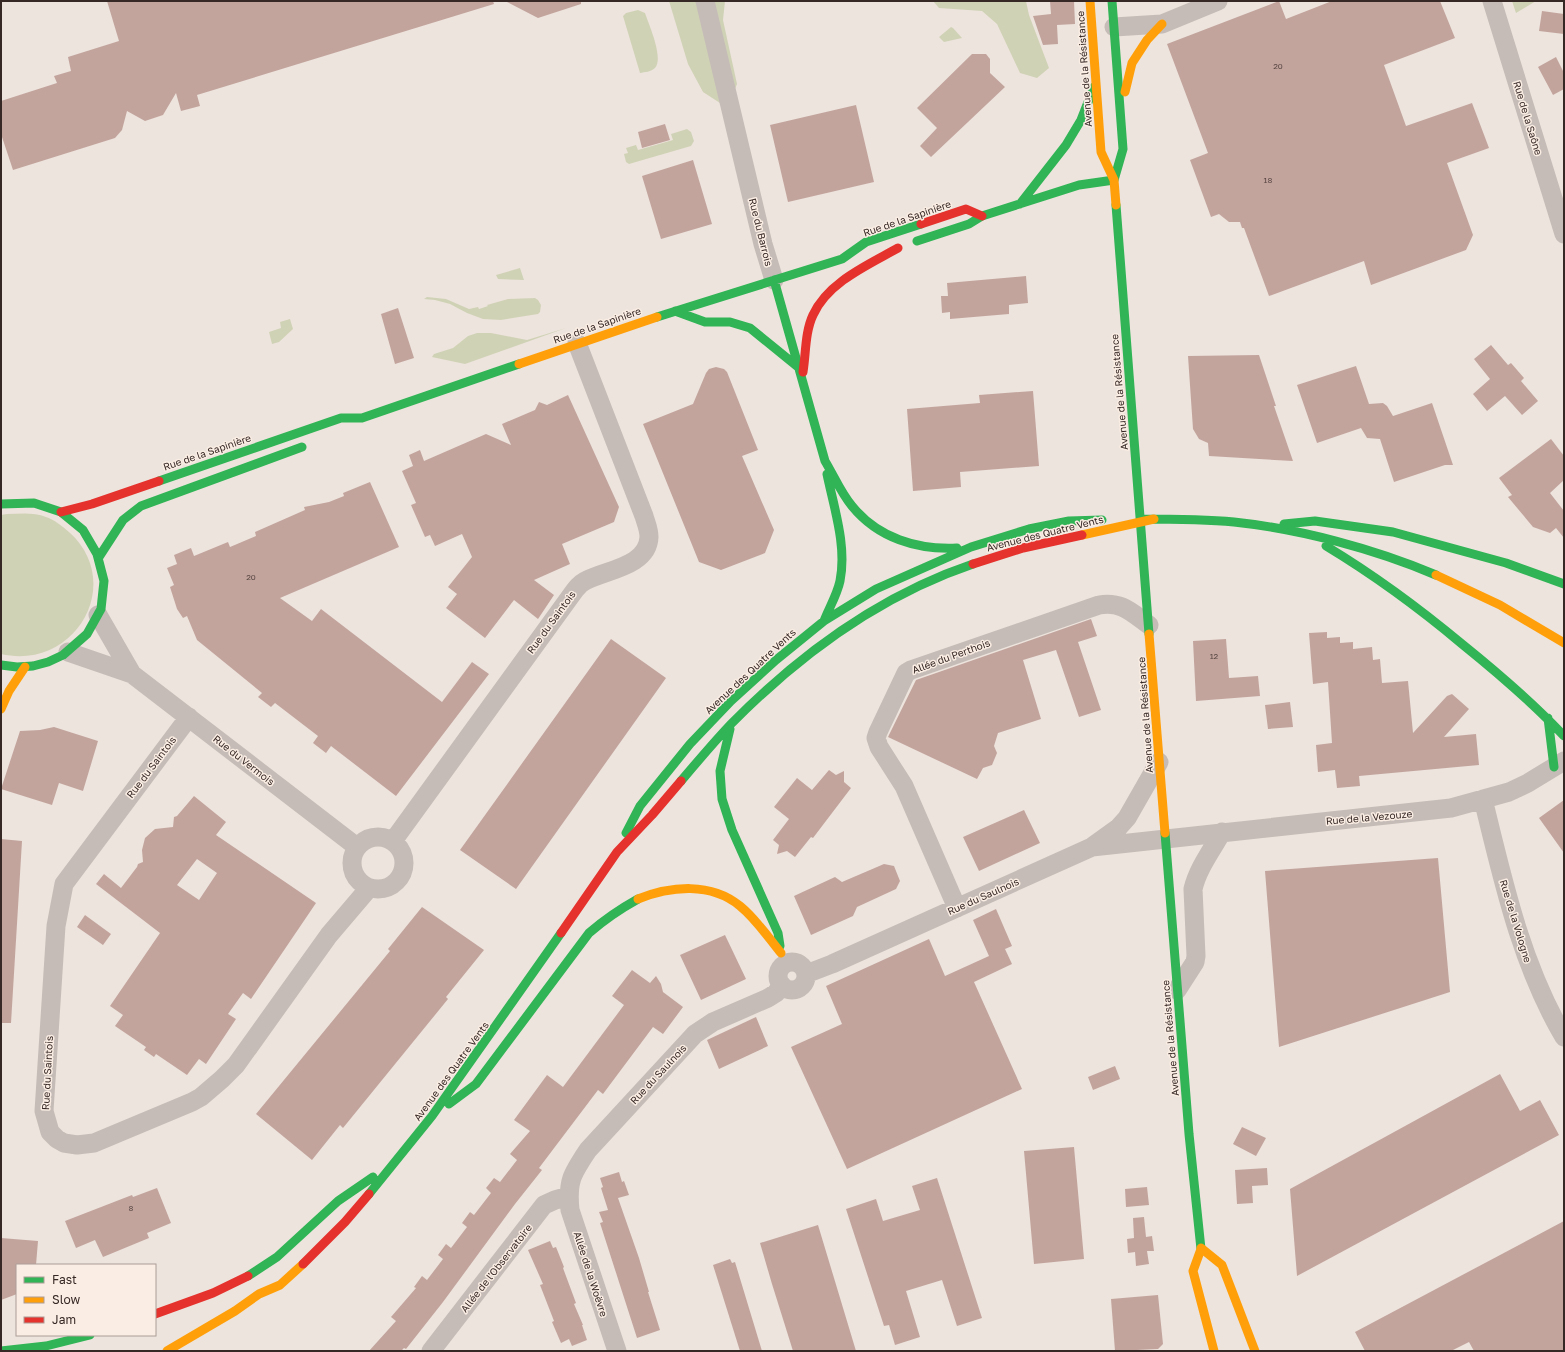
<svg xmlns="http://www.w3.org/2000/svg" width="1565" height="1352" font-family="'Golos Text',sans-serif">
	<rect width="100%" height="100%" fill="#ede4dd"/>
	<path fill="#d0d2b6" d="M669 1H725L723 20 737 84 732 96 720 103 703 92 688 64Z
		M933 1H1026L1029 15 1049 68 1037 78 1020 73 997 24 982 11 939 8Z
		M1512 1H1536L1516 13Z
		M638 10 645 13C649 25 664 58 655 68 651 72 645 72 640 73L623 16 626 13Z
		M951 27 953 28 962 38 944 42 939 37Z
		M687 129 691 132 694 141 691 146 629 164 626 162 624 154 628 153 626 148 636 145 638 150 673 140 671 134Z
		M520 268 524 280 498 279 496 275Z
		M427 297 446 299 469 309 478 307 479 309 488 306 487 305 508 299 535 298 538 300 541 305 540 312 538 314 501 320 483 319 467 313 450 304 435 300 424 299Z
		M290 319 293 329 279 342 272 344 269 332 281 328 280 322Z
		M566 328 465 364 432 357 434 354 453 348 468 336 477 333H491L527 340Z
		M7 514C20 514 34 512 46 517 55 520 62 526 69 532 126 583 75 671 1 654V515Z"/>
	<path fill="#c2a49d" fill-rule="evenodd" d="M107 1H493L494 4 197 95 200 106 181 111 176 93 163 115 145 121 127 111 122 130 115 138 13 170 1 134V101L57 83 54 76 71 71 68 57 119 41Z
		M505 1H581V4L538 18Z
		M1050 1H1074L1075 24 1057 25 1058 44 1043 45 1033 16 1051 14Z
		M1279 1 1286 19 1332 1H1440L1455 38 1384 65 1406 126 1472 103 1489 148 1447 163 1473 235 1466 250 1371 285 1364 261 1269 296 1244 228H1242L1240 222H1229L1219 214 1211 217 1190 160 1208 153 1167 44Z
		M1542 11 1564 14V34L1539 31Z
		M972 54H986L990 59V73L1005 87 931 157 920 146 937 128 917 108Z
		M1556 57 1564 73V89L1553 95 1538 67Z
		M856 105 874 182 788 202 770 125Z
		M665 124 670 140 642 148 638 132Z
		M693 160 712 224 661 239 642 176Z
		M1026 276 1028 303 1009 305V314L950 319V312L942 313 941 296H948L947 283Z
		M398 308 414 358 395 364 381 314Z
		M1491 345 1508 365 1511 363 1524 378 1521 381 1538 401 1522 415 1505 396 1487 411 1473 394 1490 379 1474 359Z
		M1259 355 1276 406H1274L1293 461 1209 456 1208 443 1199 439 1193 429 1188 356Z
		M1356 366 1369 404 1383 403 1387 406 1393 416 1432 403 1453 465H1445L1394 482 1380 439 1367 438 1361 428 1317 443 1297 385Z
		M716 367 724 369 727 372 758 450 742 456 774 530 765 553 721 570 699 562 643 424 693 404 706 373 709 369Z
		M1033 391 1039 466 960 472 961 487 913 491 907 409 980 403 979 395Z
		M568 395 619 507 614 522 562 544 570 564 534 580 554 595 538 619 514 600 485 638 446 608 457 594 448 587 472 557 462 534 435 546 430 535 425 537 411 505 416 503 402 471 413 466 409 455 420 450 424 461 486 434 511 445 502 424 535 410 539 402 547 405Z
		M1551 439 1564 456V480L1550 493 1564 511V538L1556 528 1550 533 1533 527 1508 497 1512 495 1499 478Z
		M370 482 399 547 280 598 312 621 321 609 442 702 472 662 489 674 396 796 331 746 326 753 313 743 318 736 275 703 271 707 258 697 262 693 197 640 187 616 183 618 177 609 170 587 174 585 167 568 177 564 174 555 191 548 194 556 228 542 230 547 256 536 255 532 305 510 304 507 329 502 344 496 343 493Z
		M1091 619 1097 636 1078 642 1101 710 1079 717 1056 650 1023 660 1041 719 998 733 994 746 997 753 992 765 983 768 977 779 888 737 916 680Z
		M1327 632V638L1340 637V643L1353 642V649L1372 647 1373 660 1380 659 1382 683 1408 681 1413 733 1447 696 1452 694 1469 709 1444 737 1476 734 1479 765 1359 776 1360 786 1337 788 1335 770 1318 772 1316 745 1332 743 1328 682 1313 684 1309 633Z
		M611 639 666 678 516 889 460 850Z
		M1226 639 1229 678 1258 676 1260 696 1196 701 1193 641Z
		M1290 702 1293 727 1268 729 1265 705Z
		M54 727 98 741 83 791 59 783 52 805 1 789 20 731 40 730Z
		M829 770 836 775 844 771V782L851 788 813 838 811 837 795 857 787 851 777 854 779 845 773 840 789 819 774 807 797 778 812 790Z
		M194 796 226 822 216 835 316 903 251 999 243 993 228 1014 236 1019 206 1064 199 1059 187 1075 156 1054 154 1057 144 1050 146 1047 115 1026 123 1015 110 1006 160 933 96 884 104 874 121 888 137 867 138 864 143 862 142 850 145 838 155 829 173 827 174 817 177 816ZM197 859 217 873 199 900 177 885Z
		M1564 800V853L1539 818Z
		M1024 810 1040 843 979 871 963 837Z
		M1 839 22 841 11 1023H1Z
		M1438 858 1450 992 1279 1047 1265 871Z
		M884 864 894 866 900 881 896 889 857 907 853 916 811 935 794 896 835 877 842 882Z
		M422 907 484 950 446 997 448 999 343 1128 340 1125 312 1160 256 1114 390 951 388 949Z
		M996 909 1012 946 1005 949 1012 964 974 982 1022 1089 847 1169 791 1047 842 1024 826 986 929 939 945 976 989 956 973 920Z
		M85 915 111 934 103 945 77 927Z
		M725 935 746 979 701 1000 680 955Z
		M632 970 650 983 656 976 661 984 663 992 683 1007 663 1034 653 1027 603 1094 598 1090 539 1168 542 1170 515 1204 443 1302 406 1349 404 1348 401 1351H369L396 1321 391 1317 416 1288 414 1287 422 1276 427 1280 443 1259 438 1255 446 1244 451 1248 467 1227 462 1223 470 1212 474 1215 491 1193 486 1188 494 1178 500 1182 517 1160 510 1154 530 1131 514 1120 547 1075 563 1087 624 1005 612 996Z
		M756 1017 768 1046 719 1069 707 1040Z
		M1115 1066 1120 1079 1093 1090 1088 1077Z
		M1500 1074 1520 1111 1540 1100 1559 1135 1297 1276 1290 1189Z
		M1242 1127 1266 1138 1256 1156 1233 1144Z
		M1074 1147 1084 1259 1034 1264 1024 1151Z
		M1267 1168 1268 1185 1252 1186 1253 1203 1237 1204 1235 1170Z
		M619 1172 622 1182 624 1181 629 1195 618 1198 639 1258 649 1292H648L660 1330 637 1338 600 1223 603 1222 599 1212 608 1210 601 1188 603 1187 600 1178Z
		M937 1178 982 1318 957 1326 942 1280 906 1291 920 1337 895 1345 889 1325 884 1326 846 1209 876 1199 883 1221 920 1210 912 1186Z
		M1147 1187 1149 1205 1126 1207 1125 1189Z
		M157 1188 171 1223 147 1233 149 1238 103 1257 95 1240 76 1248 65 1221 132 1195 133 1197Z
		M1144 1217 1146 1237 1152 1236 1154 1251H1147L1149 1264 1136 1266 1135 1252 1128 1253 1127 1239 1134 1238 1133 1218Z
		M1564 1221V1351H1474L1469 1342 1451 1351H1365L1355 1332Z
		M818 1225 834 1278 856 1351H793L772 1284 760 1243Z
		M1 1238 38 1241 36 1265H17V1294L1 1300Z
		M550 1241 553 1248 556 1247 564 1267 563 1268 576 1303 574 1304 583 1325H582L587 1340 572 1346 569 1339 561 1343 552 1322 554 1321 540 1285 543 1284 528 1250Z
		M730 1259 732 1263 735 1262 762 1351H740L713 1265Z
		M1158 1295 1163 1344 1158 1349 1115 1351 1111 1299Z"/>
	<g fill="none" stroke-linecap="round" stroke-linejoin="round">
		<path stroke="#c5bcb7" stroke-width="19" d="M705 1 763 244 774 280
			M1492 1 1564 234
			M1114 27 1162 24 1218 1
			M98 615 132 674
			M68 652 132 674 357 847
			M189 717 64 884 56 926 44 1111 50 1132 57 1139 64 1143 77 1145 94 1143 192 1102 201 1097 222 1079 236 1065 329 935 369 888
			M1483 799C1503 881 1521 964 1564 1037
			M352 863a26 26 0 1 1 52 0a26 26 0 1 1-52 0Z
			M393 841 575 590C578 586 582 582 587 580 607 570 648 566 649 537 649 529 646 523 644 516L577 343
			M1093 846 1118 828 1127 818 1159 762
			M957 908 904 786 879 747 876 738 878 732 906 673 911 670 1099 605C1122 601 1132 613 1149 625
			M778 976a14 14 0 1 1 28 0a14 14 0 1 1-28 0Z
			M806 974 832 964 1092 847 1451 808 1509 792 1528 783 1564 761
			M1177 990 1195 962 1196 956 1193 889C1198 868 1212 850 1222 832
			M431 1351 544 1205 555 1200 569 1196
			M617 1351 570 1210C567 1181 572 1174 588 1150L695 1034 713 1022 768 998 776 993 782 985"/>
		<path stroke="#30b455" stroke-width="9" d="M1112 1 1123 149 1114 180
			M1020 204 1066 145 1081 120 1094 87
			M1116 205 1149 634
			M917 241 969 224 982 216 1079 185 1114 180
			M774 280 825 461
			M675 311 705 322H730L750 328 798 367
			M657 317 842 259 866 242 921 224
			M825 461C834 476 841 493 852 506 878 538 917 550 957 548
			M159 481 341 418H362L519 364
			M1 504 34 503 61 512 83 530 97 554 104 581 101 609 87 634 63 655 48 662 33 666 17 667 1 665
			M1140 519C1171 519 1203 519 1234 522 1300 529 1375 549 1436 575
			M1284 524 1315 521 1393 532 1506 563 1564 584
			M1326 546C1374 575 1419 608 1462 644 1498 673 1532 702 1564 736
			M99 557 123 520 141 506 302 447
			M824 621C829 608 837 595 840 581 847 546 834 508 827 474
			M1548 718 1554 767
			M730 729 720 771 722 799 732 830 778 933 780 946
			M681 781C697 762 714 742 731 724 799 655 881 595 973 564
			M626 833 640 806 690 744 731 701 776 660 824 621 876 589 971 547 1029 529 1069 521 1102 520
			M1165 833 1189 1134 1201 1249
			M449 1104 476 1084 589 933C604 920 620 909 638 899
			M369 1194 432 1116 561 933
			M248 1276 277 1257 338 1201 373 1177
			M1 1351 46 1346 90 1335"/>
		<path stroke="#ff9f0a" stroke-width="9" d="M1090 1 1101 152 1114 180 1116 205
			M1125 92 1132 63 1147 40 1162 24
			M519 364 657 317
			M1082 535 1154 519
			M1436 575 1500 605 1564 643
			M1149 634 1165 833
			M1 709 9 691 25 667
			M638 899C671 886 711 882 740 906 756 919 768 937 781 953
			M1201 1248 1222 1265 1255 1351
			M1201 1249 1193 1271 1214 1351
			M167 1351 235 1311 259 1294 280 1285 303 1264"/>
		<path stroke="#e5322d" stroke-width="9" d="M921 224 966 209 982 216
			M803 372C806 353 805 332 813 315 828 282 868 265 898 248
			M61 512 92 504 159 481
			M973 564 1023 548 1082 535
			M561 933 617 852 652 815 681 781
			M303 1264 345 1222 369 1194
			M155 1314 213 1293 248 1276"/>
	</g>
	<g text-anchor="middle" stroke-width="3" stroke-linejoin="round" paint-order="stroke">
		<g font-size="8" fill="#594743">
			<text x="1278" y="69">20</text>
			<text x="1268" y="183">18</text>
			<text x="251" y="580">20</text>
			<text x="1214" y="659">12</text>
			<text x="131" y="1211">8</text>
		</g>
		<g font-size="10" fill="#362825" stroke="#faede3">
			<text transform="translate(1084 69) rotate(-94)" y="4">Avenue de la Résistance</text>
			<text transform="translate(1528 118) rotate(73)" y="4">Rue de la Saône</text>
			<text transform="translate(907 218) rotate(-19)" y="4">Rue de la Sapinière</text>
			<text transform="translate(761 232) rotate(76)" y="4">Rue du Barrois</text>
			<text transform="translate(597 325) rotate(-19)" y="4">Rue de la Sapinière</text>
			<text transform="translate(1119 392) rotate(-95)" y="4">Avenue de la Résistance</text>
			<text transform="translate(207 452) rotate(-19)" y="4">Rue de la Sapinière</text>
			<text transform="translate(1045 533) rotate(-14)" y="4">Avenue des Quatre Vents</text>
			<text transform="translate(551 622) rotate(-54)" y="4">Rue du Saintois</text>
			<text transform="translate(951 656) rotate(-20)" y="4">Allée du Perthois</text>
			<text transform="translate(750 671) rotate(-43)" y="4">Avenue des Quatre Vents</text>
			<text transform="translate(1145 715) rotate(-94)" y="4">Avenue de la Résistance</text>
			<text transform="translate(244 760) rotate(38)" y="4">Rue du Vermois</text>
			<text transform="translate(151 767) rotate(-53)" y="4">Rue du Saintois</text>
			<text transform="translate(1369 817) rotate(-5)" y="4">Rue de la Vezouze</text>
			<text transform="translate(983 896) rotate(-24)" y="4">Rue du Saulnois</text>
			<text transform="translate(1516 921) rotate(73)" y="4">Rue de la Vologne</text>
			<text transform="translate(1170 1038) rotate(-95)" y="4">Avenue de la Résistance</text>
			<text transform="translate(451 1071) rotate(-54)" y="4">Avenue des Quatre Vents</text>
			<text transform="translate(47 1073) rotate(-87)" y="4">Rue du Saintois</text>
			<text transform="translate(658 1074) rotate(-47)" y="4">Rue du Saulnois</text>
			<text transform="translate(496 1268) rotate(-52)" y="4">Allée de l'Observatoire</text>
			<text transform="translate(591 1274) rotate(72)" y="4">Allée de la Woëvre</text>
		</g>
	</g>
	<rect width="1565" height="1352" fill="none" stroke="#362825" stroke-width="4"/>
	<rect x="16" y="1264" width="140" height="72" fill="#faede3" stroke="#ac9e97"/>
	<rect x="24" y="1277" width="20" height="6" fill="#30b455" stroke="#ac9e97"/>
	<text x="52" y="1284" font-size="12" fill="#362825">Fast</text>
	<rect x="24" y="1297" width="20" height="6" fill="#ff9f0a" stroke="#ac9e97"/>
	<text x="52" y="1304" font-size="12" fill="#362825">Slow</text>
	<rect x="24" y="1317" width="20" height="6" fill="#e5322d" stroke="#ac9e97"/>
	<text x="52" y="1324" font-size="12" fill="#362825">Jam</text>
</svg>
